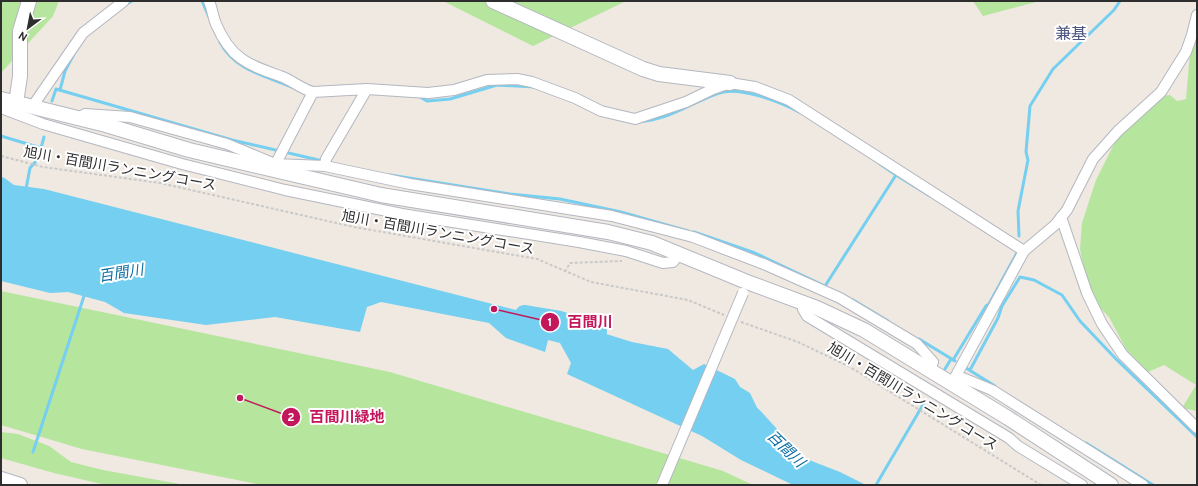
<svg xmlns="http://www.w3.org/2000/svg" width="1198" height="486" font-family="Overpass,'Noto Sans JP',sans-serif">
	<rect width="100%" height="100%" fill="#efe9e1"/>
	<path fill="#b6e59e" d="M1 1H59L53 16 1 73Z
		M443 1H626L533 46Z
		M973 1H1040L983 16Z
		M1197 33V411L1182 408 1196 385 1164 365 1148 372 1126 349 1109 317 1097 305 1086 280 1080 249 1082 223 1096 180 1115 142 1162 96 1170 95 1177 101 1186 99 1190 52Z
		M1 291 390 372 723 471 753 485H262L82 449 1 425Z
		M1 432 18 434 49 446 71 462 103 470 185 485H106L54 473 1 458Z"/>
	<path fill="#75cff0" d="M3 177 14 185 44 189 590 329 632 342 668 349 693 370 704 364 735 379 740 387 750 393 772 439 809 460 840 472 866 485H793L741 460 702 436 567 374 571 363 560 343 548 340 545 352 506 338 489 323 381 302 367 307 360 332 275 317 206 325 124 313 105 302 68 292 50 293 1 281V179Z"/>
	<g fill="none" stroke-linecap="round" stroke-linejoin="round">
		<path stroke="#75cff0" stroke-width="3" d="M202 1 209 17
			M125 5 132 1
			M220 42C235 71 267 76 294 88
			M60 90 65 71 75 52
			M420 97 427 101 450 99 497 85 535 87
			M52 101 56 89 232 140 323 161
			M638 122C672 119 690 103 719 93 740 86 781 102 799 112
			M1 136 41 148 44 137
			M880 164 896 175
			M390 175 510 194 560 199 621 212 688 231
			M26 189 30 168 37 160 41 148
			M694 232 755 253 827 287
			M1019 236 1018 211 1028 160 1026 152 1030 106 1053 69 1114 10 1120 1
			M825 286 896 175 930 196
			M853 300 888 321
			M919 339 955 361
			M953 360 986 306 989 304 1018 251
			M966 368 995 386
			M945 369 951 359
			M970 370 998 318 1002 306 1020 277 1034 280 1062 295 1080 321 1116 359 1197 437
			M1086 443 1153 485
			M33 452 85 293
			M876 485 924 403"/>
		<path stroke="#75cff0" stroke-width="18" d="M524 314 560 320 598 332
			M753 416 793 460 831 485"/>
		<g stroke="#b4b7c1" stroke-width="12">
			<path id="street" d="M209 1C212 8 213 17 216 24 231 59 247 64 280 76 292 80 301 89 313 92L367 89 428 93 454 90 487 80 517 79 532 82 575 98 601 111 635 119 686 102 713 89 730 83 755 87 789 100 1024 251
				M32 107 83 33 124 1
				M1 108 43 124 182 164 285 190 402 214 579 242 626 251 663 263 673 262 679 254
				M82 116 85 114 130 117 227 144 275 164 325 166 410 184 612 216 693 237 766 265 840 298 917 344 933 362 930 370
				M325 166 326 159 367 89
				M273 169 313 92
				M1061 217 1087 293 1102 324 1123 355 1197 428
				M803 303V309L807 316 1009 438 1018 446 1082 485
				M954 379 963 378 992 390 1143 485
				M952 383 1024 251 1055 225 1067 210 1093 159 1118 131 1161 92 1186 52 1192 35 1197 15"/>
		</g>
		<g stroke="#b4b7c1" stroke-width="16">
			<path id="secondary" d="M493 1 643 69 659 74 730 83
				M1 99 106 125 189 150 381 195 608 232 652 243 747 282 817 308 864 330 1008 418 1111 485
				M16 103 20 76V31L29 1
				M1 479 20 485"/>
		</g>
		<path stroke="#c9c9c9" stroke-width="2" stroke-dasharray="3 2" stroke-linecap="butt" d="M1 156 43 167 160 183 354 227 537 259 591 282 688 300 724 315
			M565 272 570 263 622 261
			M741 322 798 342 850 367 1041 485"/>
		<use href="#street" stroke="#fff" stroke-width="10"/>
		<use href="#secondary" stroke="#fff" stroke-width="14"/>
		<g stroke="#b4b7c1" stroke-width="12" stroke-linecap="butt">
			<path id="street-bridge" d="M662 485 743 293"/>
		</g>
		<use href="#street-bridge" stroke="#fff" stroke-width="10"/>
	</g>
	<g text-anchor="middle" stroke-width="4" stroke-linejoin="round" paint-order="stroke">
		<g font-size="14" fill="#2e2e2e" stroke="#fff">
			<text transform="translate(120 168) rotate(10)" y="5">旭川・百間川ランニングコース</text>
			<text transform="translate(438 232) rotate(10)" y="5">旭川・百間川ランニングコース</text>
			<text transform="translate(913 396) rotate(31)" y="5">旭川・百間川ランニングコース</text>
		</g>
		<g font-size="15" font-style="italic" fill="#0d6fa3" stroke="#fff">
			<text transform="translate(121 273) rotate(-9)" y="5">百間川</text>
			<text transform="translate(786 449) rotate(44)" y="5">百間川</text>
		</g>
		<g font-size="16" fill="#4d5680" stroke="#fff">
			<text x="1071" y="39">兼基</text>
		</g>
	</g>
	<path fill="none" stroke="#c2185b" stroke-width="1.5" d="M494 309L550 322M240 398L291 417"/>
	<g fill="#c2185b" stroke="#fff" stroke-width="1.5">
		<circle cx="494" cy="309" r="4"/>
		<circle cx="240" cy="398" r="4"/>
		<circle cx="550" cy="322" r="10"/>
		<circle cx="291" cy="417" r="10"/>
	</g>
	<g font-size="12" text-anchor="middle" font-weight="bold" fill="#fff">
		<text x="550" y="326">1</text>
		<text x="291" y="421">2</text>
	</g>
	<g font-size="15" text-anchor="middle" font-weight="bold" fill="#c2185b" stroke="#fff" stroke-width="4" stroke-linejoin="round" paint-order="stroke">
		<text x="590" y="327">百間川</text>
		<text x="347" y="422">百間川緑地</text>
	</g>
	<rect width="1198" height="486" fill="none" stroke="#2e2e2e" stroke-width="4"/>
	<g transform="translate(28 28) rotate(212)" stroke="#ffffff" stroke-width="3" paint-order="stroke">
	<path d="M0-3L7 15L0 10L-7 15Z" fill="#2e2e2e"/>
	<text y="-6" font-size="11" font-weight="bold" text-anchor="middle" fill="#2e2e2e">N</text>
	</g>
</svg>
